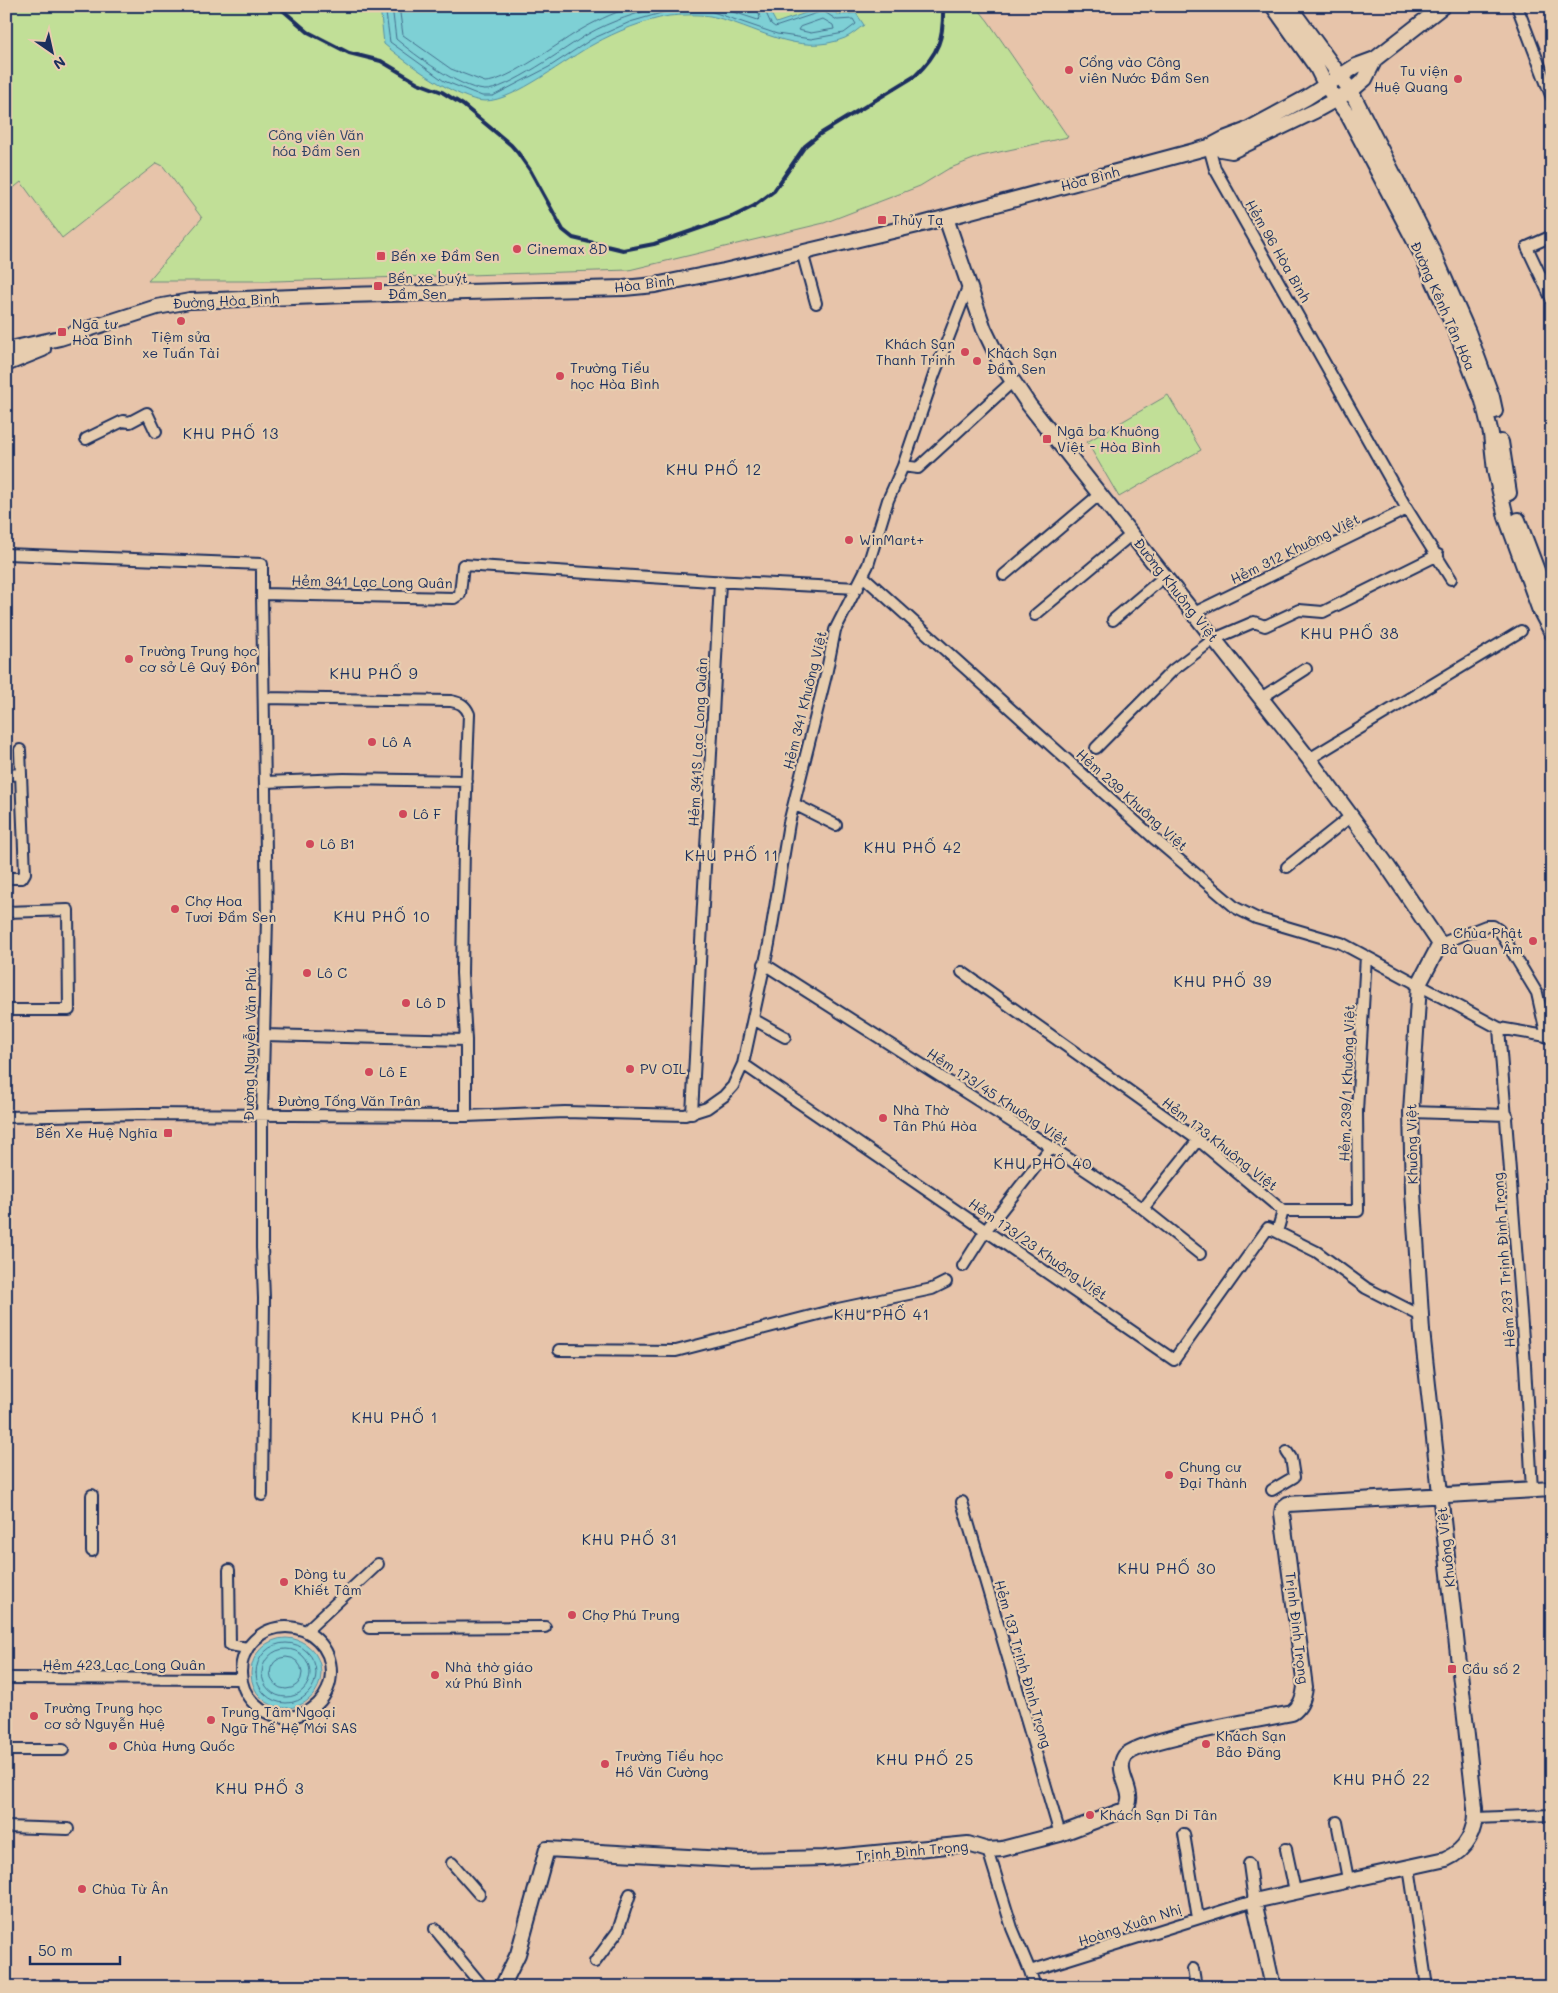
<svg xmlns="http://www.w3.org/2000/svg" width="1558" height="1993" font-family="Mali,sans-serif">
	<rect width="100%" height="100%" fill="#e7c4aa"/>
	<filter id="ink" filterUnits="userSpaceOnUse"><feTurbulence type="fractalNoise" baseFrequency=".02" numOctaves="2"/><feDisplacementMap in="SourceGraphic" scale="10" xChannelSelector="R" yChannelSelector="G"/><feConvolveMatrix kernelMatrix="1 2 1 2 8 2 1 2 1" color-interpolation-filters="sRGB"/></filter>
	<g filter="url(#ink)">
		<path fill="#c1df97" stroke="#6e877a" d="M6 6H976L988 21 1068 137 981 156 948 169 920 186 824 223 629 270 275 281H148L202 218 163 166 157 163 62 238 21 182 6 194Z
			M1168 395 1201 450 1119 497 1087 442Z"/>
		<path fill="#7ed0d5" stroke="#5690a5" d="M380 6H767L776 23 827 6 838 15 856 13 864 25C858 29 852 35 845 38 797 58 755 25 710 16 698 14 680 15 669 16 643 21 617 31 594 44 567 58 515 101 485 101 458 101 404 61 384 44Z
			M251 1673a35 35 0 1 1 70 0a35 35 0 1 1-70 0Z"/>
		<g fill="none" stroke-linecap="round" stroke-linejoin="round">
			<path stroke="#436f8e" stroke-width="1" d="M385 6 390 42 444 81 482 96H493L549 67 592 39 630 22 668 11H710L777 34 811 39 844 33 856 24 853 19 837 20 823 11 775 27 771 24 763 6
				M392 6 396 39C416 56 458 87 484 90 505 92 568 46 588 34 611 21 637 13 663 6
				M399 6 403 35 451 69 485 82C508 82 562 40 584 28 600 19 618 11 635 6
				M715 6 758 20 760 18 757 6
				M823 19 833 25 834 29 811 33 798 30 800 27Z
				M256 1673a30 30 0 1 1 60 0a30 30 0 1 1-60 0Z
				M262 1673a24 24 0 1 1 48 0a24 24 0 1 1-48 0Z
				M270 1673a16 16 0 1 1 32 0a16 16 0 1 1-32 0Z"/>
			<g stroke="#1b2f5e" stroke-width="14">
				<path id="street" d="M1426 6 1432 15
					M1517 6 1552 98
					M1209 147 1215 169 1407 509 1451 579
					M1552 236 1527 247 1552 300
					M802 252 816 303
					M86 439 123 421 130 422 147 413 156 432
					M903 466 918 468 1013 381
					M6 554 262 564V594L454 598 460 594 463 565 712 581 858 588
					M1004 575 1100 494
					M864 577 1156 840 1236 908 1256 918 1341 943 1499 1028 1552 1037
					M1194 613 1407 509
					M1035 615 1132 534
					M1113 620 1165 576
					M264 698 451 701C461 703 465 705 469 714L464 846 462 973 466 1040V1116
					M1261 698 1306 669
					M1096 748 1173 670 1214 639 1254 622 1265 626 1299 610 1323 612 1438 555
					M1309 759 1521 631
					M6 775 21 774
					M265 782 344 779 467 781
					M794 804 836 825
					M1287 867 1351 816
					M6 878H22L25 873 20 750
					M6 912 68 910 69 1010H6
					M1440 944 1486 926H1493L1499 930 1537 993 1547 1037
					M764 964 1051 1147 1141 1207 1146 1205 1198 1140
					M962 972 1198 1140 1283 1211
					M753 1019 785 1037
					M1499 1028 1525 1365 1532 1490
					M264 1035 466 1040
					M743 1064 1174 1360 1268 1228 1277 1232
					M1411 1112 1507 1115
					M692 1114 720 582
					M6 1117 139 1114 466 1116 565 1112 685 1115 707 1108 724 1096 733 1086 743 1064 769 944 789 823 826 675 835 630 868 565 888 500 903 466 934 375 968 287
					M1141 1207 1200 1254
					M1283 1211H1358L1357 1111 1366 956
					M1283 1211 1277 1232 1317 1252 1366 1288 1421 1316
					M963 1266 986 1230 1051 1147
					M559 1350 676 1351 838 1309 932 1289 946 1282
					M1272 1490 1294 1477 1291 1458 1287 1452
					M262 1495 264 1298 262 1248V1114L267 919 262 594
					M962 1502 1060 1834
					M92 1551V1495
					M229 1570 230 1645 247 1648
					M241 1672a45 45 0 1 1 90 0a45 45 0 1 1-90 0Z
					M369 1628 545 1627
					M306 1631 378 1564
					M6 1678 241 1679
					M6 1750H63
					M1476 1818 1552 1815
					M1337 1822 1348 1879
					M6 1827 68 1829
					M1184 1834 1198 1918
					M1286 1849 1295 1891
					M988 1850 1012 1928 1030 1971
					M452 1863 479 1894
					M1409 1867 1427 1987
					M435 1929 483 1987
					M595 1962 618 1931 630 1894
					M1193 1969 1196 1987
					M1035 1987 1030 1971 1254 1901 1249 1864"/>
			</g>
			<g stroke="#1b2f5e" stroke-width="18">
				<path id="secondary" d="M1273 6 1317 68 1326 86 1348 115 1422 255 1458 336 1483 401 1491 434 1495 471 1506 517 1539 608 1552 633
					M1289 6 1351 91 1432 250 1468 332 1492 397 1495 411
					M1209 147 1232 151 1315 111 1351 91 1365 79 1375 59
					M946 218 984 329 1000 362 1029 405 1309 759 1384 861 1440 944 1419 984 1411 1112 1413 1192 1422 1331 1475 1808C1476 1830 1467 1850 1446 1859L1254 1901 1273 1987
					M6 350 60 338 157 307 190 301 346 295 624 288 655 285 724 271 922 224 1209 147 1224 139 1245 131 1306 98 1356 66 1375 59 1443 6
					M6 364 43 349
					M1501 442 1509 493
					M1518 520 1552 610
					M502 1987 518 1954 547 1849 741 1860 824 1858 968 1844 988 1850 1002 1849 1060 1834 1124 1810C1140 1795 1113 1774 1125 1756 1138 1739 1264 1719 1292 1713 1301 1707 1304 1697 1305 1687L1282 1513 1283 1508 1288 1504 1552 1489"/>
			</g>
			<use href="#street" stroke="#e7cdaf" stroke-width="10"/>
			<use href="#secondary" stroke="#e7cdaf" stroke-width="14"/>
			<path stroke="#1b2f5e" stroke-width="4" d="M278 6 308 32 349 53 381 61 418 83 442 92 463 105 511 145 518 153 530 170 563 230 573 238 623 250 654 244 732 217 754 206 774 191 805 146 820 134 915 76C939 53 944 38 943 6"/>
		</g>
	</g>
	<g fill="#d1495b" stroke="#e7cdaf" stroke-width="2">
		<circle cx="1069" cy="70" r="5"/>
		<circle cx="1458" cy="79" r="5"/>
		<rect x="877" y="215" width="10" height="10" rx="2.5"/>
		<circle cx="517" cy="249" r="5"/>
		<rect x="376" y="251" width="10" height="10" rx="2.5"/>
		<rect x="373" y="281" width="10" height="10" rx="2.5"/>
		<circle cx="181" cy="321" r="5"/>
		<rect x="57" y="327" width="10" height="10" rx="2.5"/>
		<circle cx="965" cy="352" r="5"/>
		<circle cx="977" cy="361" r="5"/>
		<circle cx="560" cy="376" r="5"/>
		<rect x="1042" y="434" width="10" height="10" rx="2.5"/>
		<circle cx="849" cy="540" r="5"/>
		<circle cx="129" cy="659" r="5"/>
		<circle cx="372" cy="742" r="5"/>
		<circle cx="403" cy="814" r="5"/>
		<circle cx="310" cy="844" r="5"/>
		<circle cx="175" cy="909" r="5"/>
		<circle cx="1533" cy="941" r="5"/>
		<circle cx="307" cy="973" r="5"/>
		<circle cx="406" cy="1003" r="5"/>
		<circle cx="630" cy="1069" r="5"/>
		<circle cx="369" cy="1072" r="5"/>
		<circle cx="883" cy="1118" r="5"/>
		<rect x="163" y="1128" width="10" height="10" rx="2.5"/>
		<circle cx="1169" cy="1475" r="5"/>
		<circle cx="284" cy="1582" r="5"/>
		<circle cx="572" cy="1615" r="5"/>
		<rect x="1447" y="1664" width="10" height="10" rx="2.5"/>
		<circle cx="435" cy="1675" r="5"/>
		<circle cx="34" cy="1716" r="5"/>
		<circle cx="211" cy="1720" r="5"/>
		<circle cx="1206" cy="1744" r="5"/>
		<circle cx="113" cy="1746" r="5"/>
		<circle cx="605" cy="1764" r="5"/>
		<circle cx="1090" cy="1815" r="5"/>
		<circle cx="82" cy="1889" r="5"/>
	</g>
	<g text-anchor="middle" stroke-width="4.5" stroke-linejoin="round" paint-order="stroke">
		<g font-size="14" fill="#1b2f5e" stroke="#e7cdaf" text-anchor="start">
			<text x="1079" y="67">Cổng vào Công<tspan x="1079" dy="16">viên Nước Đầm Sen</tspan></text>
			<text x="1448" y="76" text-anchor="end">Tu viện<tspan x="1448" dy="16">Huệ Quang</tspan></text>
			<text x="892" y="225">Thủy Tạ</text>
			<text x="527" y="254">Cinemax 8D</text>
			<text x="391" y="261">Bến xe Đầm Sen</text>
			<text x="388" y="283">Bến xe buýt<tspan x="388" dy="16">Đầm Sen</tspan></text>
			<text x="72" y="329">Ngã tư<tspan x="72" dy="16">Hòa Bình</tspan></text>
			<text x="181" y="342" text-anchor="middle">Tiệm sửa<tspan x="181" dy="16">xe Tuấn Tài</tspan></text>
			<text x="955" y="349" text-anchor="end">Khách Sạn<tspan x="955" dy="16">Thanh Trinh</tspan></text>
			<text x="987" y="358">Khách Sạn<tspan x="987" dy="16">Đầm Sen</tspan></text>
			<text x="570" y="373">Trường Tiểu<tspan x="570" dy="16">học Hòa Bình</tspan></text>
			<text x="1057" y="436">Ngã ba Khuông<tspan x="1057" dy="16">Việt - Hòa Bình</tspan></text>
			<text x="859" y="545">WinMart+</text>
			<text x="139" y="656">Trường Trung học<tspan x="139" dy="16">cơ sở Lê Quý Đôn</tspan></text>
			<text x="382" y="747">Lô A</text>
			<text x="413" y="819">Lô F</text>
			<text x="320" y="849">Lô B1</text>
			<text x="185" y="906">Chợ Hoa<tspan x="185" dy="16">Tươi Đầm Sen</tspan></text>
			<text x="1523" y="938" text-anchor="end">Chùa Phật<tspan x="1523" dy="16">Bà Quan Âm</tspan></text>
			<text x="317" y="978">Lô C</text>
			<text x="416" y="1008">Lô D</text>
			<text x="640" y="1074">PV OIL</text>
			<text x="379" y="1077">Lô E</text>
			<text x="893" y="1115">Nhà Thờ<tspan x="893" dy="16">Tân Phú Hòa</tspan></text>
			<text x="158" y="1138" text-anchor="end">Bến Xe Huệ Nghĩa</text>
			<text x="1179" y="1472">Chung cư<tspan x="1179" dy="16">Đại Thành</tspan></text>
			<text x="294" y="1579">Dòng tu<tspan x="294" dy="16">Khiết Tâm</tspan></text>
			<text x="582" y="1620">Chợ Phú Trung</text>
			<text x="445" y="1672">Nhà thờ giáo<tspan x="445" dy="16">xứ Phú Bình</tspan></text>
			<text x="1462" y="1674">Cầu số 2</text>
			<text x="44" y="1713">Trường Trung học<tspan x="44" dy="16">cơ sở Nguyễn Huệ</tspan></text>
			<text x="221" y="1717">Trung Tâm Ngoại<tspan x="221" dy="16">Ngữ Thế Hệ Mới SAS</tspan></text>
			<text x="1216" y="1741">Khách Sạn<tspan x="1216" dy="16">Bảo Đăng</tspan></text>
			<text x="123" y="1751">Chùa Hưng Quốc</text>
			<text x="615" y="1761">Trường Tiểu học<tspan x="615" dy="16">Hồ Văn Cường</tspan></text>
			<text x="1100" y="1820">Khách Sạn Di Tân</text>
			<text x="92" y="1894">Chùa Từ Ân</text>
		</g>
		<g font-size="14" fill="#2c4164" stroke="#e7cdaf">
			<text x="316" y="140">Công viên Văn<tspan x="316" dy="16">hóa Đầm Sen</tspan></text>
		</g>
		<g font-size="14" fill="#1b2f5e" stroke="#e7cdaf">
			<text transform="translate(1090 179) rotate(-15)" y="5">Hòa Bình</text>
			<text transform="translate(1278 251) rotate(60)" y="5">Hẻm 96 Hòa Bình</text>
			<text transform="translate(644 284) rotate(-7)" y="5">Hòa Bình</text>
			<text transform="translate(226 301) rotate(-3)" y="5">Đường Hòa Bình</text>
			<text transform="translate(1443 306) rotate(66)" y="5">Đường Kênh Tân Hóa</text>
			<text transform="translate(1295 549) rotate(-26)" y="5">Hẻm 312 Khuông Việt</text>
			<text transform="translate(372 582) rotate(1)" y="5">Hẻm 341 Lạc Long Quân</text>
			<text transform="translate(1176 590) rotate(52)" y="5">Đường Khuông Việt</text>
			<text transform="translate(805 700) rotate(-76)" y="5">Hẻm 341 Khuông Việt</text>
			<text transform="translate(698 742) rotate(-87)" y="5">Hẻm 341S Lạc Long Quân</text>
			<text transform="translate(1132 800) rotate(42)" y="5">Hẻm 239 Khuông Việt</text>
			<text transform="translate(250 1044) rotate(-89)" y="5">Đường Nguyễn Văn Phú</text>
			<text transform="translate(1347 1083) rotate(-88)" y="5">Hẻm 239/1 Khuông Việt</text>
			<text transform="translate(998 1097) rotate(33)" y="5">Hẻm 173/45 Khuông Việt</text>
			<text x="349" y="1106">Đường Tống Văn Trân</text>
			<text transform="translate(1220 1144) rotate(38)" y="5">Hẻm 173 Khuông Việt</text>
			<text transform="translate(1412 1144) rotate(-91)" y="5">Khuông Việt</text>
			<text transform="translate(1038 1249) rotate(35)" y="5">Hẻm 173/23 Khuông Việt</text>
			<text transform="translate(1504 1260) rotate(-94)" y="5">Hẻm 237 Trịnh Đình Trọng</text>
			<text transform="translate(1446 1547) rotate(-96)" y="5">Khuông Việt</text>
			<text transform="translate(1297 1628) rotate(83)" y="5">Trịnh Đình Trọng</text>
			<text transform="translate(1023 1664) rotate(74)" y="5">Hẻm 137 Trịnh Đình Trọng</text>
			<text x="124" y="1670">Hẻm 423 Lạc Long Quân</text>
			<text transform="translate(912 1851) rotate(-5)" y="5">Trịnh Đình Trọng</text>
			<text transform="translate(1130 1925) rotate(-18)" y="5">Hoàng Xuân Nhị</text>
		</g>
		<g font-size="15" letter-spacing="1" fill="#1b2f5e" stroke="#e7cdaf">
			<text x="231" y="439">KHU PHỐ 13</text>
			<text x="714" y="475">KHU PHỐ 12</text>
			<text x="1350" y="639">KHU PHỐ 38</text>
			<text x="374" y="679">KHU PHỐ 9</text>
			<text x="913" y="853">KHU PHỐ 42</text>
			<text x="732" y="861">KHU PHỐ 11</text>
			<text x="382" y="922">KHU PHỐ 10</text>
			<text x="1223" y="987">KHU PHỐ 39</text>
			<text x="1043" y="1169">KHU PHỐ 40</text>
			<text x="882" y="1320">KHU PHỐ 41</text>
			<text x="395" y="1423">KHU PHỐ 1</text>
			<text x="630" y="1545">KHU PHỐ 31</text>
			<text x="1167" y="1574">KHU PHỐ 30</text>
			<text x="925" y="1765">KHU PHỐ 25</text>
			<text x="1382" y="1785">KHU PHỐ 22</text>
			<text x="260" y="1794">KHU PHỐ 3</text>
		</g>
	</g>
	<rect width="1558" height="1993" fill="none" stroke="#e7cdaf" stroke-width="25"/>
	<rect x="12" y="12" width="1533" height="1968" fill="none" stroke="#1b2f5e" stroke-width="2" filter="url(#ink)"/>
	<g transform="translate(52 52) rotate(146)" stroke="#e7cdaf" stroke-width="4" paint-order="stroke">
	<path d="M0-4L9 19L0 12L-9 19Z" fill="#1b2f5e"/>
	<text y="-8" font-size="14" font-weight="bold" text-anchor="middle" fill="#1b2f5e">N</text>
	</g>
	<path d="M30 1956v8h90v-8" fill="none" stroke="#1b2f5e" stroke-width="2.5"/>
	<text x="38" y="1956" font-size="15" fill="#1b2f5e" stroke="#e7cdaf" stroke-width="4" paint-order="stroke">50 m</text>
</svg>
